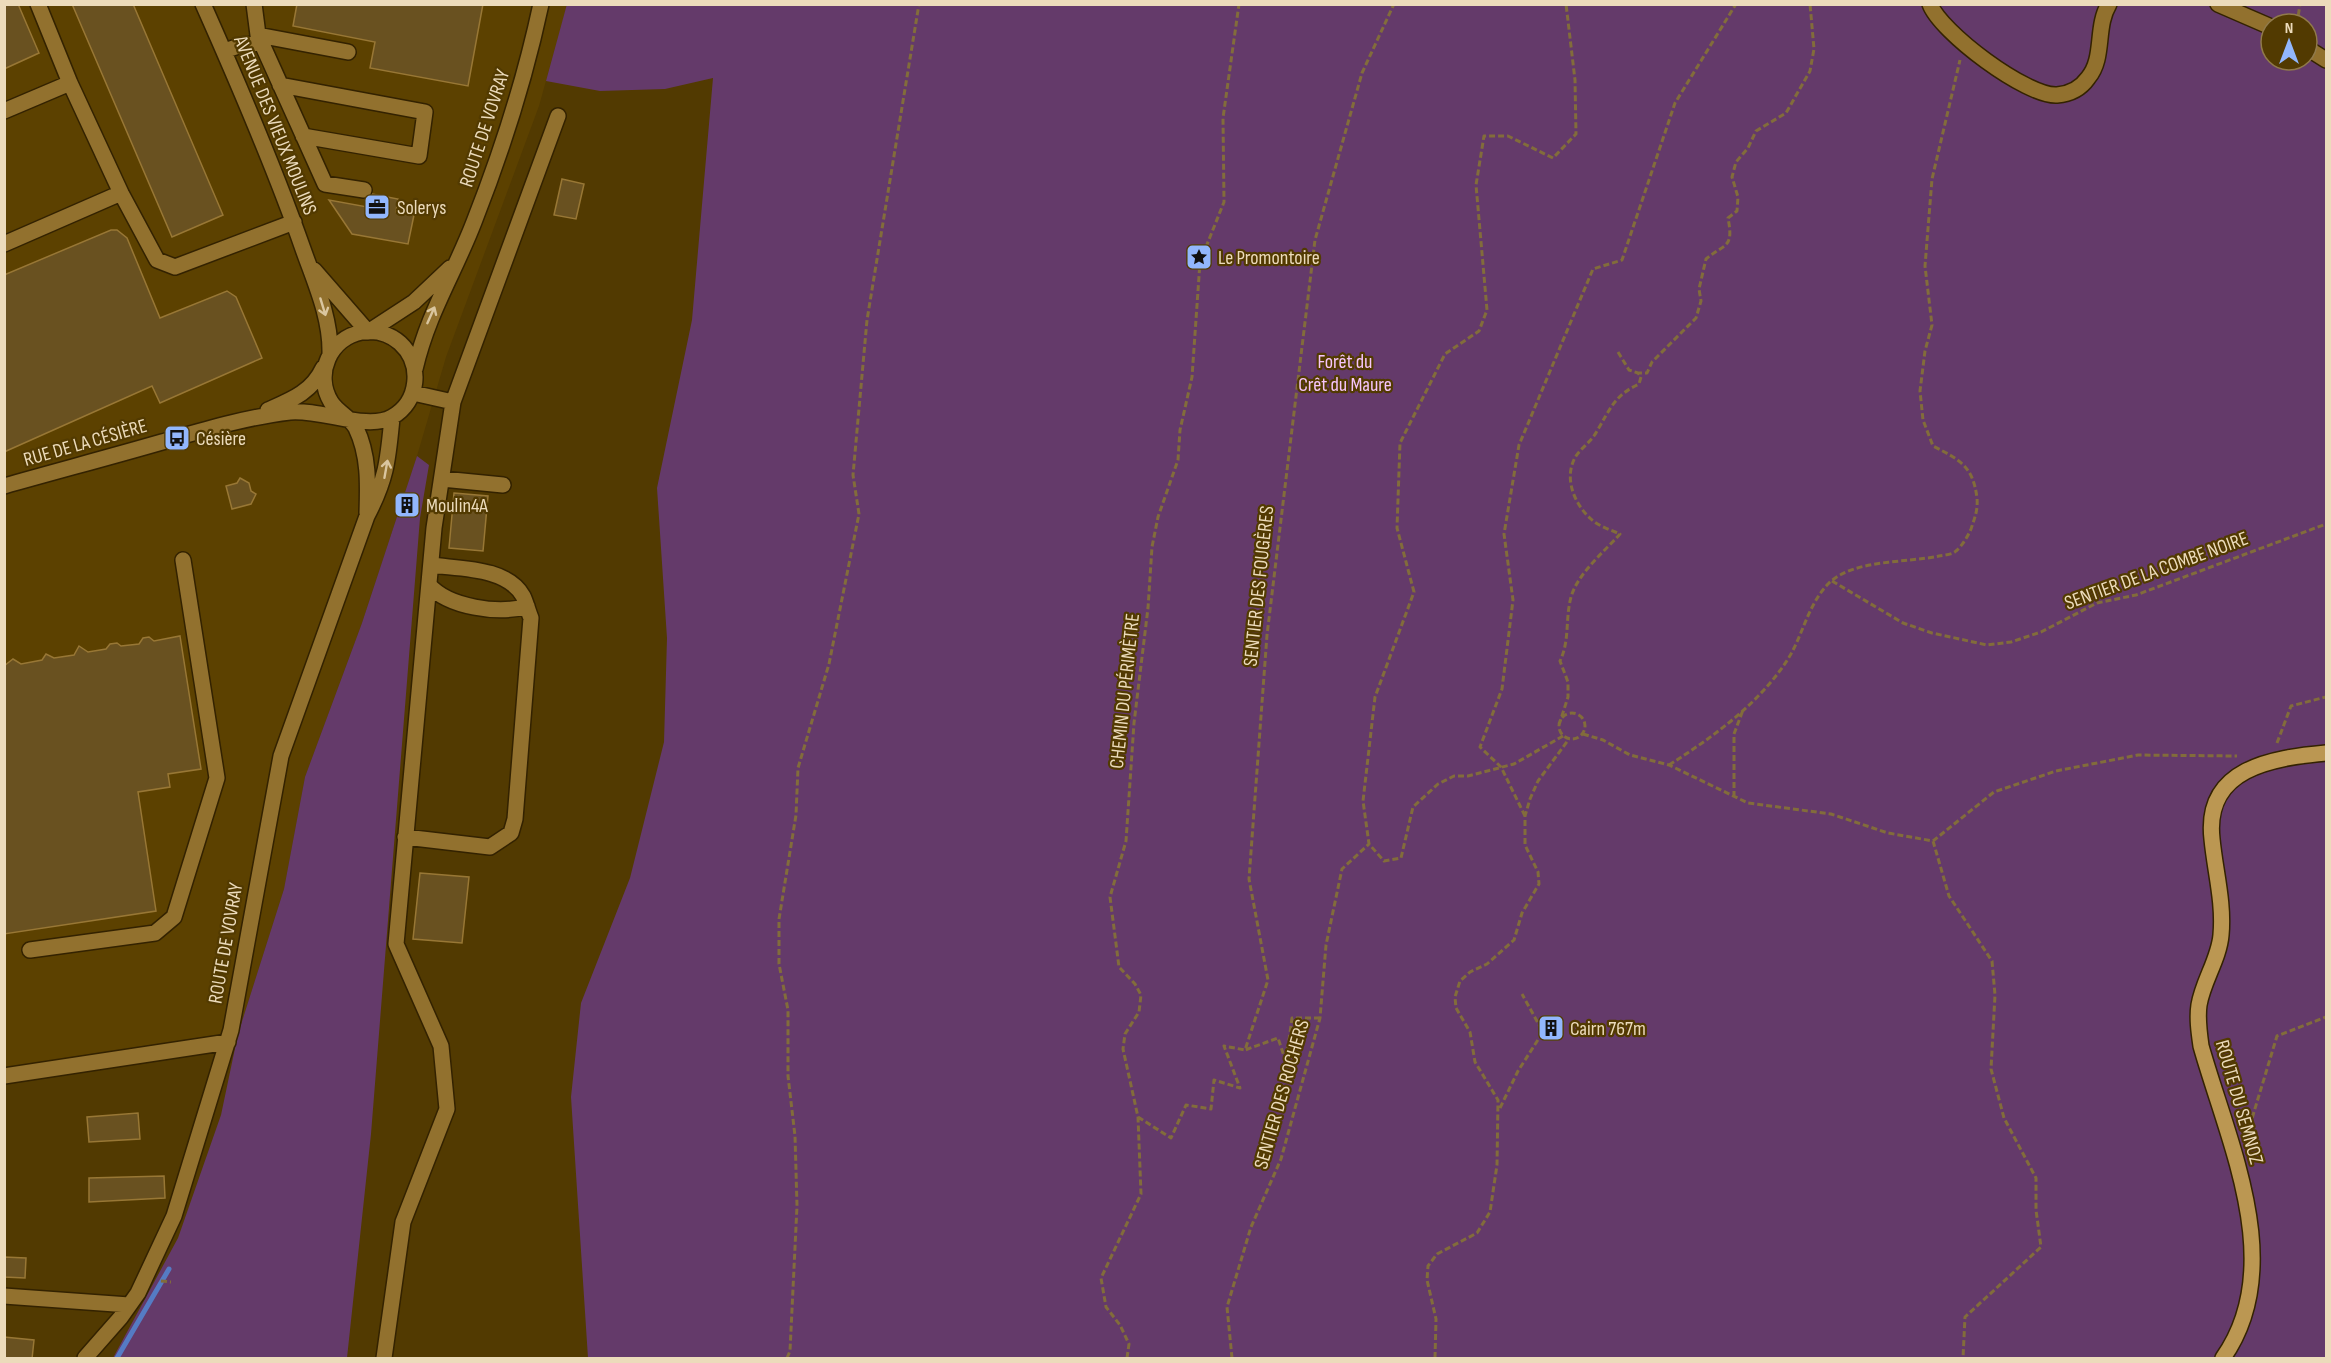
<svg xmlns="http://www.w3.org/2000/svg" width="2331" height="1363" font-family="'Sofia Sans Condensed',sans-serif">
	<rect width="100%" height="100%" fill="#523a01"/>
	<path fill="#5c4100" d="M4 5H567L539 106 446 357 417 456 362 623 305 777 284 889 238 1034 5 1068Z"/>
	<path fill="#643a6a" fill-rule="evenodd" d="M567 4 2326 5V1358H588L571 1097 581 1003 630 878 664 742 667 638 657 488 692 320 713 78 665 89 600 91 546 81ZM2271 24H2307V60H2271Z
		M417 456 429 465 420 518 371 1134 347 1358H113L178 1238 221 1115 238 1034 284 889 305 777 362 623Z"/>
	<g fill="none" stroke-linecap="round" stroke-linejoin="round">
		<path stroke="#557bc4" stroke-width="5" d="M117 1358 169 1269"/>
	</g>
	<path fill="#695120" stroke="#987735" stroke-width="1.5" d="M4 4H18L39 53 4 69Z
		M72 4H133L223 215 172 237Z
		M297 4H483L468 86 370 68 375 42 293 26Z
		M562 179 584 184 576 219 554 215Z
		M372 194 398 199 396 212 414 215 408 244 352 234 329 200 367 207Z
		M111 230H117L127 238 160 318 227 291 236 297 262 358 160 403 152 386 4 452V275Z
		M240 478 249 483 251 491 256 494 251 504 232 509 226 486 237 483Z
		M454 493 488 496 483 551 449 548Z
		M180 636 201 769 168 774 170 787 138 792 156 911 4 934V666L13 659 21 664 42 660 46 654 54 658 74 655 79 646 88 652 106 649 110 644 117 643 121 646 139 644 143 638 149 637 154 641Z
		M420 873 469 877 462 943 413 939Z
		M138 1113 140 1139 89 1142 87 1117Z
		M164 1176 165 1198 89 1202V1178Z
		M4 1257 26 1258 25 1278 4 1277Z
		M4 1337 34 1340 32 1359H4Z"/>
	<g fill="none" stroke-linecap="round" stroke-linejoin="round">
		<g stroke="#320" stroke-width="18">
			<path id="minor" d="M38 4 70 83 121 193
				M203 4C239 85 274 166 303 249 315 283 331 318 330 354
				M254 4 258 35 348 52
				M1930 4C1940 32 2027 97 2057 95 2070 94 2081 88 2088 78 2105 58 2095 27 2109 4
				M2218 4 2271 27
				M258 35 325 184 364 190
				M2307 48 2326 60
				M224 51 242 45 261 43
				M280 85 425 112 419 156 303 136
				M4 111 70 83
				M4 244 121 193 157 260 175 267 294 222
				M314 270 368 332 414 302 450 268
				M415 369C428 313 454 274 474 222 502 151 525 79 541 4
				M413 393 453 402 558 116
				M268 410C291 400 312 392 323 368
				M442 479 503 485
				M4 486C57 471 110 457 162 442 204 430 247 417 290 412 322 409 367 431 392 417 419 402 423 364 400 343 390 334 376 330 362 332 330 338 314 374 331 402 338 413 350 417 356 428 369 455 368 484 367 513
				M429 585C448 607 499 615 527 606
				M405 837 490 847 511 833 515 819 531 618C528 611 526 602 523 596 507 567 459 569 431 565
				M30 950 155 933 174 917 217 778 183 560
				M4 1076 228 1042
				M4 1296 129 1305
				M85 1358 121 1317 138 1293 174 1216 231 1030 281 756 367 516C387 478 388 459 392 418
				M384 1358 403 1222 447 1109 441 1046 396 944 434 528 453 402"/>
		</g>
		<g stroke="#320" stroke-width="18">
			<path id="major" d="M2223 1358C2288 1266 2228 1142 2201 1046 2199 1032 2197 1018 2199 1005 2203 981 2219 959 2221 935 2224 902 2215 871 2212 839 2204 768 2272 758 2326 753"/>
		</g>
		<path stroke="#826c3b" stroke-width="3" stroke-dasharray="6 3" stroke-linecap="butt" d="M2297 24 2300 4
			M1618 352 1629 370 1638 373
			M1832 581 1903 623 1932 633 1987 645 2011 642 2041 632 2097 603 2136 595 2326 524
			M1559 726a13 13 0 1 1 26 0a13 13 0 1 1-26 0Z
			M1559 725 1568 697V682L1560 661C1570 640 1565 620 1571 597 1578 573 1604 552 1620 534 1611 530 1598 526 1591 519 1574 504 1563 477 1576 456 1582 447 1592 441 1597 431 1610 409 1615 395 1639 384L1641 377 1638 373H1647L1652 362 1696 318 1701 301 1699 289 1706 259C1725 243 1734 249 1728 218L1737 211 1738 197 1732 177 1736 162 1748 148 1756 131 1786 113 1810 71 1814 49 1810 4
			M1583 734 1603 740 1630 755 1669 765 1748 803 1831 814 1888 833 1933 841 1994 792 2056 771 2138 755 2237 756
			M1563 736 1514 764 1468 776H1454L1438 784 1413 807 1401 858 1384 861 1369 844 1363 801 1375 697 1414 592 1397 528 1400 443 1445 354 1479 331 1487 310 1476 185 1484 136H1508L1553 158 1576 134 1575 80 1566 4
			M2277 743 2291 706 2326 697
			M1669 765C1713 737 1759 704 1788 659 1803 635 1808 604 1829 583 1854 559 1907 563 1939 556 1944 555 1952 555 1956 551 1962 546 1968 536 1971 529 1975 517 1978 510 1977 498 1973 466 1960 460 1933 446L1923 420 1920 391 1925 351 1932 325 1925 266 1932 179 1960 60
			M1734 797V734L1743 710
			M1525 816 1501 767 1480 747 1502 689 1513 600 1504 534 1519 445 1593 269 1622 260 1675 103 1736 4
			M1933 841 1949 896 1992 961 1995 995 1991 1069 2004 1118 2036 1178V1210L2041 1247 1965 1317 1963 1358
			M1320 1018H1292L1286 1062 1278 1038 1245 1050 1268 980 1249 879 1267 635 1315 240 1362 73 1394 4
			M1500 1108 1518 1071 1543 1032 1522 994
			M1138 1117 1171 1138 1186 1105 1211 1109 1214 1080 1240 1088 1224 1046 1245 1050
			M2247 1135 2277 1036 2326 1017
			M161 1281 171 1282
			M787 1358 790 1351 797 1206 795 1136 788 1076V1010L779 964V919L796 815 798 768 829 664 859 514 853 475 867 320 919 4
			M1127 1358 1129 1344 1120 1325 1106 1307 1101 1278 1141 1194 1138 1117 1123 1049 1125 1034 1139 1012 1141 995 1135 984 1119 967 1110 897 1126 841 1134 723 1148 608 1152 547 1158 517 1178 460 1180 430 1192 377 1200 262 1224 202 1223 118 1239 4
			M1232 1358 1227 1307 1251 1227 1281 1159 1320 1018 1326 945 1342 869 1369 844
			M1435 1358 1436 1319 1427 1280 1428 1266 1437 1254 1477 1233 1490 1212 1497 1165 1498 1100 1475 1062 1470 1032 1456 1008 1455 997 1460 981 1470 972 1487 964 1514 940 1522 913 1539 884 1538 872 1525 845V816L1530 799 1538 781 1569 739"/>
		<use href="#minor" stroke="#92712e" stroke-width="15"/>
		<use href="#major" stroke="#bb9752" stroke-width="15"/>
	</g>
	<defs><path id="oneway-shaft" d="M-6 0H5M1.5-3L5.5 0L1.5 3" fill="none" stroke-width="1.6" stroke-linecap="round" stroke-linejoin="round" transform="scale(1.5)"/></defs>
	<g stroke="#dac69f">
		<use href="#oneway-shaft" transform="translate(323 307) rotate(73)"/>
		<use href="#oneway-shaft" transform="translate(431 315) rotate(-66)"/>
		<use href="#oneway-shaft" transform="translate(386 469) rotate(-80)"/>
	</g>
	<defs>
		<g id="office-square" transform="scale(1.35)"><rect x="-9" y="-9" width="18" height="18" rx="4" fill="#92b7fd" stroke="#523a01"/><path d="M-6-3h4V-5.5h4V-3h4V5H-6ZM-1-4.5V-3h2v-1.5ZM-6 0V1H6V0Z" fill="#111"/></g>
		<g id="sight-square" transform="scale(1.35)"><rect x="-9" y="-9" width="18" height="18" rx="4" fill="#92b7fd" stroke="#523a01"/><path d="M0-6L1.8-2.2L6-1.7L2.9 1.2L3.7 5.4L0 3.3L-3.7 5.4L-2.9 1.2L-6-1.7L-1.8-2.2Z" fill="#111"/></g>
		<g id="bus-square" transform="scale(1.35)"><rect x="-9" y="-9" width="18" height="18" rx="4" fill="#92b7fd" stroke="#523a01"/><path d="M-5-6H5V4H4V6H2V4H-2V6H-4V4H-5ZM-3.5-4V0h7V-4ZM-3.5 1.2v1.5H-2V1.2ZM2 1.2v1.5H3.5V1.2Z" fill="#111"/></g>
		<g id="building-square" transform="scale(1.35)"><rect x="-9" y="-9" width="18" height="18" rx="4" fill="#92b7fd" stroke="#523a01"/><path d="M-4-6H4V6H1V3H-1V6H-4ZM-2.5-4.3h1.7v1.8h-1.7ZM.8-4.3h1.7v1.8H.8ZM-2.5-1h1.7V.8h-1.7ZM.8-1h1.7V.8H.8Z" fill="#111"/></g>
	</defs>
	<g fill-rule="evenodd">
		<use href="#office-square" x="377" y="207"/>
		<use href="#sight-square" x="1199" y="257"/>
		<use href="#bus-square" x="177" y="438"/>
		<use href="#building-square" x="407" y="505"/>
		<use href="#building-square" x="1551" y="1028"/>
	</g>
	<g text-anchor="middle" stroke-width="4.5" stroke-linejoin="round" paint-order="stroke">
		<g font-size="20" fill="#ecdbbb" stroke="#523a01">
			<text transform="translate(276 125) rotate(68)" y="7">AVENUE DES VIEUX MOULINS</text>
			<text transform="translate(484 128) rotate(-72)" y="7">ROUTE DE VOVRAY</text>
			<text transform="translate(85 442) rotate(-16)" y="7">RUE DE LA CÉSIÈRE</text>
			<text transform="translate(2156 570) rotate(-20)" y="7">SENTIER DE LA COMBE NOIRE</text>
			<text transform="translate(1258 586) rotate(-84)" y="7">SENTIER DES FOUGÈRES</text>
			<text transform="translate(1124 691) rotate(-84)" y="7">CHEMIN DU PÉRIMÈTRE</text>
			<text transform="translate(225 943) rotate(-80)" y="7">ROUTE DE VOVRAY</text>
			<text transform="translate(1281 1094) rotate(-74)" y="7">SENTIER DES ROCHERS</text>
			<text transform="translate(2240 1102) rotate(74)" y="7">ROUTE DU SEMNOZ</text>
		</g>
		<g font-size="20" fill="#ecdbbb" stroke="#523a01" text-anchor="start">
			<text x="397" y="214">Solerys</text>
			<text x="1218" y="264">Le Promontoire</text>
			<text x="196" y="445">Césière</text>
			<text x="426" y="512">Moulin4A</text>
			<text x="1570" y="1035">Cairn 767m</text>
		</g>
		<g font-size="20" fill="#f6c5fc" stroke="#523a01">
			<text x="1345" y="368">Forêt du<tspan x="1345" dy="23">Crêt du Maure</tspan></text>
		</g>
	</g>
	<rect width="2331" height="1363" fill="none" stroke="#ecdbbb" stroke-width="12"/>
	<g transform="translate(2289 42)"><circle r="28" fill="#523a01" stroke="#907a4b" stroke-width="1.5"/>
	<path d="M0-4.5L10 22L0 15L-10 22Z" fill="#92b7fd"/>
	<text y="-9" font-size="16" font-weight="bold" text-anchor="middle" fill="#ecdbbb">N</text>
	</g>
</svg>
